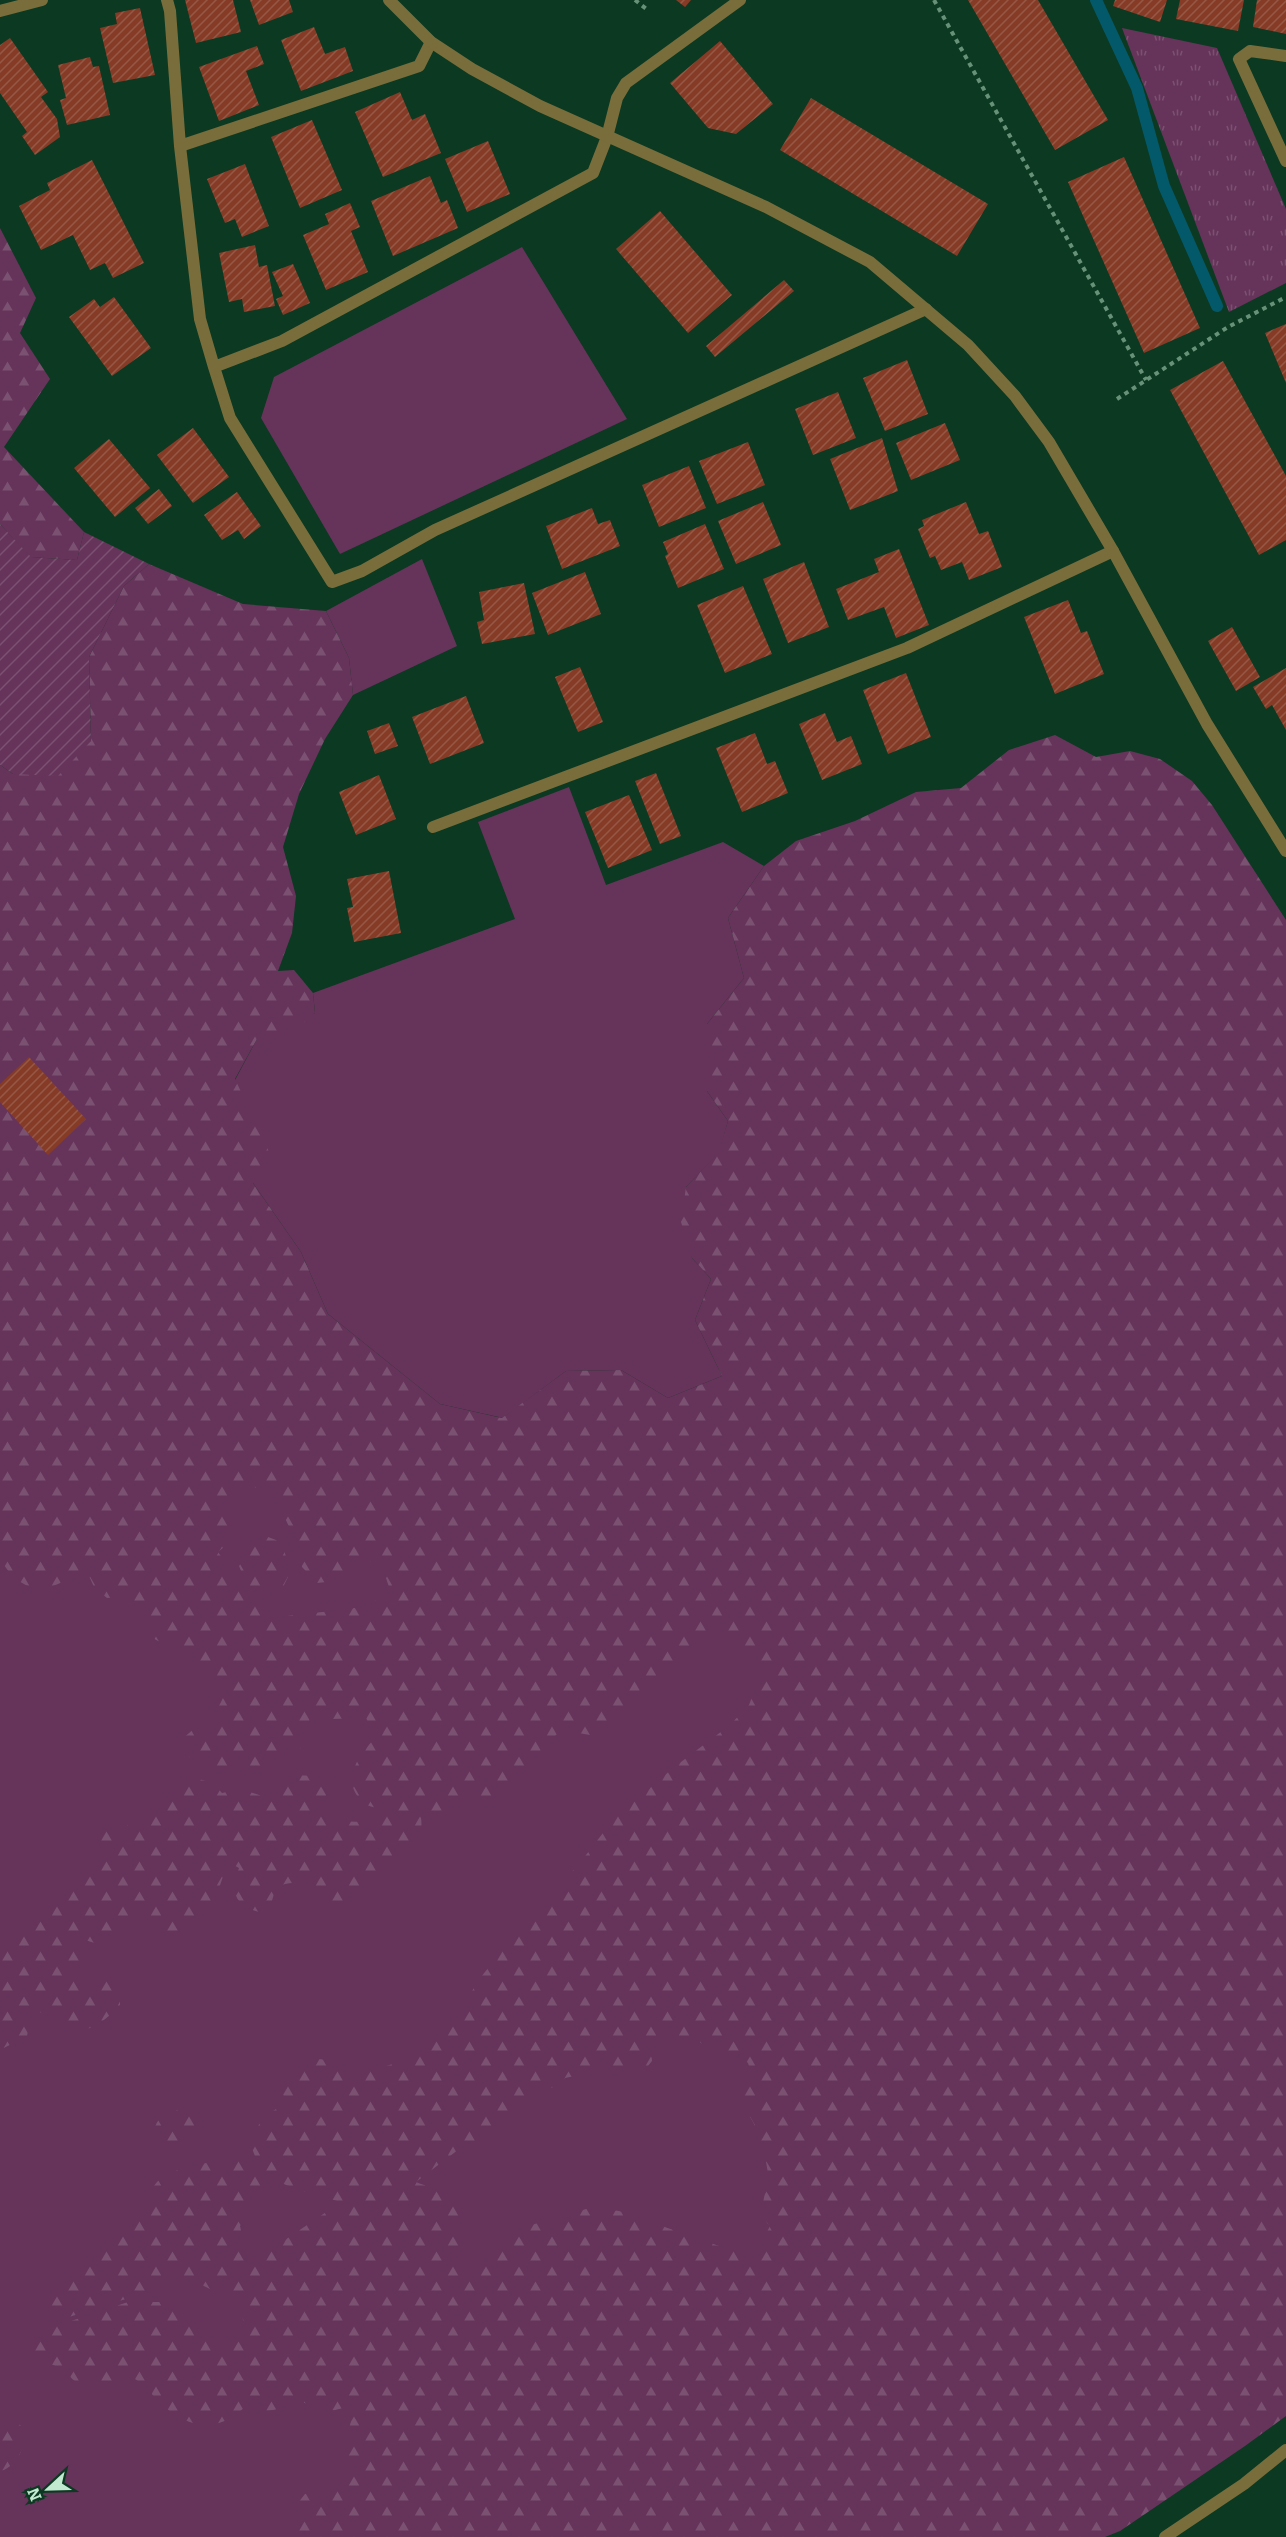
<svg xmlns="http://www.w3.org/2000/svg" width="1286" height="2537" font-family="Bitter,serif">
	<defs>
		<pattern id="forest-firs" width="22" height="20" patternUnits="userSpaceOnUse" patternTransform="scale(1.5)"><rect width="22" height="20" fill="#66335a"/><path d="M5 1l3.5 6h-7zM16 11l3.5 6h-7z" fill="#7a5171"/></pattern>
		<pattern id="park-tufts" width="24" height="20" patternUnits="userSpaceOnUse" patternTransform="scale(1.5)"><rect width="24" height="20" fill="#66335a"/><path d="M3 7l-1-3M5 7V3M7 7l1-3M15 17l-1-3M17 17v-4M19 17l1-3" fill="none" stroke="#7a5171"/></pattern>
		<pattern id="garden-furrows" width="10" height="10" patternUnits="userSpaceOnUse" patternTransform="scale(1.5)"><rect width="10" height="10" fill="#66335a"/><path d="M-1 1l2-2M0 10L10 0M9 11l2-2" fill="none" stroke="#7a5171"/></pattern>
		<pattern id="building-hatch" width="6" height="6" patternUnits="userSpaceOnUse" patternTransform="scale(1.5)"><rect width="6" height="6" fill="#863b27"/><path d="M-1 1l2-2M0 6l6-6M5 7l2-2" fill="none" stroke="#955845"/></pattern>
	</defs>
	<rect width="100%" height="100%" fill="#0c3921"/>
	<path fill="#66335a" d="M522 247 627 419 340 554 261 418 274 377Z
		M422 559 457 646 353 695 349 658 326 611Z
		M569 787 606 885 723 842 764 866 728 918 744 978 707 1024V1091L728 1121 719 1153 686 1187 692 1258 711 1279 695 1320 722 1376 668 1398 621 1370 566 1371 503 1418 440 1404 328 1314 301 1252 253 1183 235 1080 257 1039 315 1013 313 993 515 919 478 822Z
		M0 1373 807 1655 835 2308 419 2537H0Z"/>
	<path fill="url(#forest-firs)" fill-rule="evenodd" d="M0 228 36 298 20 333 50 379 4 447 84 532 77 560 30 557 0 524Z
		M149 564 243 604 326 611 349 658 353 695 325 739 299 794 283 847 296 896 292 933 278 971 294 970 313 993 315 1013 281 1042 257 1039 235 1079 269 1152 253 1183 301 1252 328 1314 440 1404 502 1418 566 1371 621 1370 668 1398 722 1376 695 1320 711 1279 692 1258 681 1222 686 1187 718 1153 728 1121 707 1091V1024L744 978 728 918 764 866 796 841 855 821 916 792 961 788 1009 750 1055 735 1096 757 1130 751 1160 759 1192 781 1212 805 1286 920V2416L1245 2446 1120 2531 1105 2537H293L298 2526 294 2508 305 2494 351 2477C344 2452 347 2427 357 2403 327 2415 326 2411 297 2400 279 2411 266 2414 245 2407 216 2434 189 2429 160 2403 151 2394 142 2379 128 2377 119 2376 115 2382 107 2384 98 2387 83 2386 75 2381 71 2379 69 2374 65 2371 56 2365 45 2363 36 2357L31 2343 35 2327 46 2322 56 2326 128 2302H169L194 2317 211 2336 230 2345 246 2338 239 2296 216 2292 180 2274 154 2290 66 2318 42 2306C63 2266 114 2245 142 2211 149 2203 150 2189 157 2182 178 2163 210 2166 234 2155L272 2178 258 2164 250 2143 262 2118 287 2102 279 2087C301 2054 319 2052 353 2071L355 2076 402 2061 451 2024 481 1977 527 1919 579 1864 613 1820 673 1768 730 1725 749 1705 761 1673 731 1634 698 1638 668 1681 645 1685 620 1711 590 1735 561 1730 537 1754V1766L491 1796 470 1800 455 1810 421 1812 422 1839C404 1847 407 1858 393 1871 377 1886 364 1877 353 1903 310 1920 320 1869 276 1887L271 1904 259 1912C234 1906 230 1891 239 1868L228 1862 217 1894 187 1935 170 1936 146 1919 128 1925 107 1947 85 1940V1977L105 1978 120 1990V2005C106 2021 81 2040 59 2027 52 2023 47 2016 40 2012L29 2026 27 2036 0 2050V1934L13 1939 28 1932 36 1915 46 1910 56 1894 70 1881 86 1875 98 1866 105 1846H97L92 1840 95 1825 107 1826 118 1833C144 1813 166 1792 195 1778L213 1783 222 1793 241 1789 265 1797 294 1775 315 1776 323 1784 333 1818C353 1823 368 1825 384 1810 379 1808 370 1807 365 1804 338 1782 359 1755 376 1737L366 1718 331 1719 308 1708 310 1724 300 1749 261 1768 203 1767 188 1756 181 1740 196 1727 211 1722 224 1696 221 1689C200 1686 197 1664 190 1647 163 1642 146 1647 145 1612H135L119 1597 107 1598 94 1587 84 1565C65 1586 35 1599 12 1575 7 1570 4 1564 0 1561V765L13 774 91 741 89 657 124 586ZM252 1486 267 1493 281 1510 296 1541 302 1567 317 1583 336 1581 350 1566 363 1561 381 1563 389 1587C385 1592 380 1597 375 1601 358 1613 303 1611 278 1618L270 1608 244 1589 218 1552 230 1542C231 1537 233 1532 233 1527 233 1510 220 1507 235 1489ZM686 2037C692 2039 699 2041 704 2045 718 2055 721 2063 739 2055L748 2063 750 2070C721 2102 749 2105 756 2129 760 2142 752 2150 761 2161L766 2162C767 2168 769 2176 768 2181 765 2195 757 2214 770 2226L761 2244 745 2255 619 2211 593 2207 514 2230 459 2278C461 2248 471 2217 446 2194 439 2188 425 2186 416 2182L467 2143 471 2146 483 2143 493 2131 543 2089 555 2087 565 2078 620 2066 644 2071 652 2061 651 2047 662 2039ZM274 2180 301 2191 341 2202 279 2244 259 2250 244 2244 240 2226Z
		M263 1535 281 1542 291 1571 283 1587C257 1597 249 1591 239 1566Z
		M183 2108 199 2115 205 2132C190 2147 171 2161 153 2141 154 2117 162 2116 183 2108Z
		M6 2417 27 2429C23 2449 20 2463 0 2472V2418Z"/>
	<path fill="url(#park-tufts)" d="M1122 28 1217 48 1286 209V283L1229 312Z"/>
	<path fill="url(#garden-furrows)" d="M0 524 31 557 77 560 84 532 149 564 124 586 89 657 91 741 58 776 13 774 0 765Z"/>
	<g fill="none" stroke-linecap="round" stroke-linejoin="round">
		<path stroke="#035969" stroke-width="12" d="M1096 0 1137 88 1164 186 1217 306"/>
	</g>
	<path fill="url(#building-hatch)" d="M185 0H233L241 32 196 43Z
		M250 0H289L293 12 259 25Z
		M676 0H691L685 7Z
		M968 0H1038L1108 120 1055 150Z
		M1115 0H1167L1160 22 1113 6Z
		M1180 0H1244L1238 31 1176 19Z
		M1257 0H1286V34L1253 27Z
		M140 8 155 75 113 83 100 28 117 24 115 13Z
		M314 27 325 54 345 47 353 71 301 91 281 40Z
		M10 38 48 92 41 97 57 119 60 137 35 155 22 136 27 132 0 93V45Z
		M720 41 773 104 736 134 708 128 670 83Z
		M257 46 264 64 246 71 259 105 219 121 199 67Z
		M90 57 93 67 99 66 110 115 67 125 60 100 66 98 58 65Z
		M400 92 412 120 425 114 441 153 383 177 355 112Z
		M811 98 988 204 957 256 780 150Z
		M312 120 342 190 300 208 271 137Z
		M488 141 510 194 467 212 445 159Z
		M1124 157 1200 328 1144 353 1068 182Z
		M92 160 144 263 113 278 105 263 90 270 73 235 41 250 19 206 50 190 47 183Z
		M245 164 269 226 242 237 235 219 225 223 207 179Z
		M430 176 441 203 447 200 458 228 393 256 371 201Z
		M350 203 360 227 351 231 368 272 326 290 303 235 329 224 325 214Z
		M660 211 732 295 688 333 616 249Z
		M255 245 259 267 267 265 275 306 244 312 242 299 229 302 219 253Z
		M293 264 310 303 283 315 276 299 283 296 272 272Z
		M784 280 794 291 715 357 706 346Z
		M114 297 151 348 112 376 69 317 94 299 100 307Z
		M1286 324V383L1265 333Z
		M907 360 928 414 885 431 863 378Z
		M1223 361 1286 476V540L1259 555 1170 390Z
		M838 392 856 438 813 455 795 409Z
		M945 423 960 460 911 480 896 443Z
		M193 428 229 477 193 503 157 455Z
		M882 438 898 491 850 510 830 459Z
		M109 439 150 488 115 517 74 468Z
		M748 442 765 485 717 504 699 461Z
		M689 466 706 508 659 527 642 485Z
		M159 489 172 506 148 524 135 508Z
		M237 492 261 526 244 539 238 530 222 540 204 515Z
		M763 502 781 545 736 564 718 521Z
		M966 502 979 534 988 531 1002 567 969 580 962 562 941 570 935 556 930 558 918 529 924 526 922 520Z
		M592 508 598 524 610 520 620 546 562 569 546 526Z
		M705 524 724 569 678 588 665 556 668 554 663 542Z
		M899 549 929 625 896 638 884 607 848 620 836 589 879 572 874 559Z
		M804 562 829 627 788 643 763 579Z
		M585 572 601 614 548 635 532 593Z
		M524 583 535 634 482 644 477 622 484 620 479 592Z
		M743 586 772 654 725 673 697 605Z
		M1068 600 1081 633 1087 631 1104 674 1055 694 1024 617Z
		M1232 627 1260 677 1236 691 1208 641Z
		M580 667 603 722 578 732 555 677Z
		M1286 668V730L1272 705 1266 709 1253 687Z
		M906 673 931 737 888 754 863 690Z
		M466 696 484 743 430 764 412 717Z
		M825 713 837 742 851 736 862 764 822 780 799 724Z
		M389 723 398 746 375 754 367 731Z
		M755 733 767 764 775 761 788 793 742 812 716 748Z
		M656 773 681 836 660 844 635 781Z
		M379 775 396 819 356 835 339 792Z
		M629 795 652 850 608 868 585 812Z
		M389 871 401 933 354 942 347 908 353 907 347 879Z
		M29 1057 86 1119 48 1155 0 1102V1084Z"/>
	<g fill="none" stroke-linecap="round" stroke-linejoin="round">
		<path stroke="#679279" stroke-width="4" stroke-dasharray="4.5 4.5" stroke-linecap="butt" d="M635 0 649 11
			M934 0 1146 380
			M1117 399 1228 327 1286 297"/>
		<path stroke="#796d3c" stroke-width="12" d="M167 0 170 11 180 146 200 319 214 367
			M740 0 626 83 617 98 607 137 593 173 282 341 214 367 230 418 332 582 362 571 435 530 926 309
			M0 11 42 0
			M1286 56 1250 51 1239 59 1286 161
			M180 146 419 66 431 42
			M433 827 907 648 1113 551"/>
		<path stroke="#796d3c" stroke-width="12" d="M389 0 431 42 472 69 540 106 766 207 870 262 968 345 1015 396 1049 442 1113 551 1207 724 1286 851
			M1165 2537 1244 2484 1286 2450"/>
	</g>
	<g transform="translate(48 2489) rotate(248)" stroke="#0c3921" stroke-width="4.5" paint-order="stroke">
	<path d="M0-4.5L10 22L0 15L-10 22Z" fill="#c2ead0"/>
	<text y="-9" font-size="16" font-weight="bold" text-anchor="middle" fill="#c2ead0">N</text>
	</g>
</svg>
